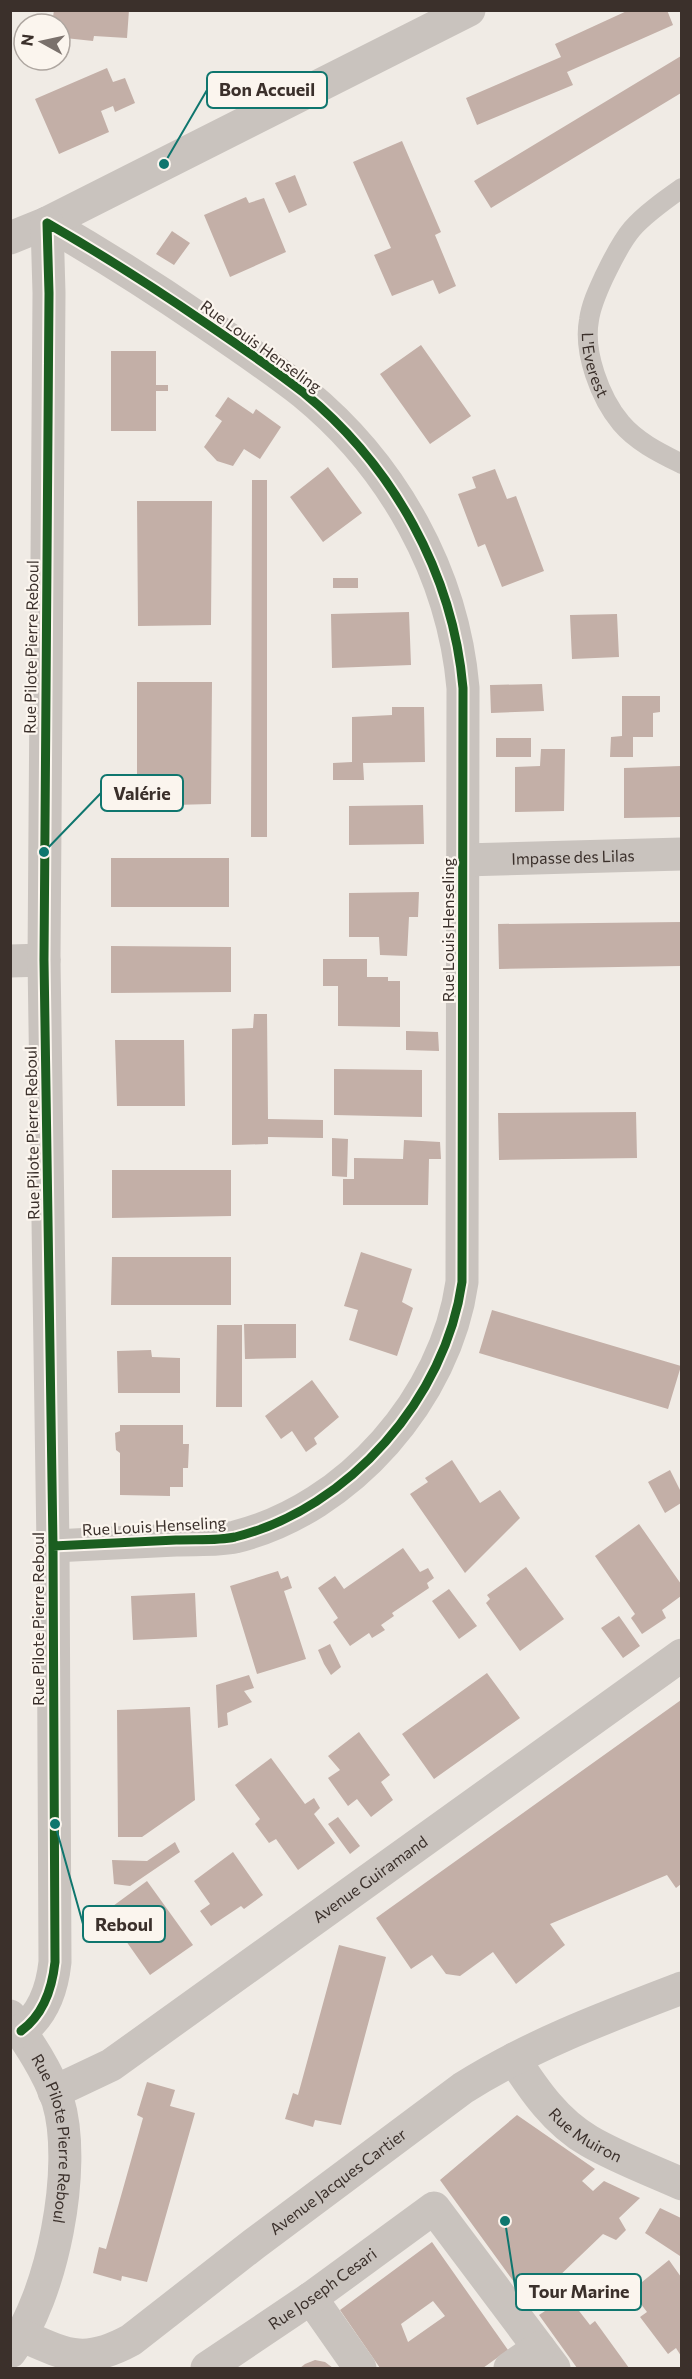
<svg xmlns="http://www.w3.org/2000/svg" width="692" height="2379" font-family="Commissioner,sans-serif">
	<rect width="100%" height="100%" fill="#f0ebe5"/>
	<path fill="#c3afa7" fill-rule="evenodd" d="M54 10H129L127 38 94 36 93 41 65 38 66 33 60 32V24H52Z
		M629 10H667L673 25 567 72 573 85 477 125 466 98 561 57 555 44Z
		M681 56V93L491 208 474 181Z
		M107 68 113 82 125 78 135 103 115 112 113 106 101 111 109 132 59 154 35 99Z
		M402 141 441 232 435 235 456 286 439 294 433 280 392 296 374 255 391 248 353 162Z
		M295 175 307 205 289 213 275 183Z
		M246 197 249 203 264 198 286 252 230 277 204 215Z
		M172 231 190 243 174 265 156 254Z
		M421 345 471 416 430 444 380 374Z
		M111 351H156V385H168V391H156V431H111Z
		M228 397 253 414 256 409 281 427 260 459 244 449 233 466 217 461 204 447 222 421 215 416Z
		M328 467 362 513 323 542 290 497Z
		M495 469 507 499 516 496 544 571 502 587 485 544 478 547 458 494 476 488 472 477Z
		M252 480H267V837H251Z
		M137 501H212L211 625 138 626Z
		M333 578H358V588H333Z
		M409 612 411 665 332 668 331 614Z
		M617 614 619 657 572 659 570 615Z
		M137 682H212L211 804 137 806Z
		M542 684 544 711 491 713 490 685Z
		M622 696H660V712L653 713V737H633V757H610L611 737 622 736Z
		M392 707H424L425 762 363 763 364 780H333V763L352 762V717L392 715Z
		M496 738H531V757H496Z
		M541 749H565L564 811 515 812V767L540 766Z
		M681 766V817L624 818V768Z
		M423 805 424 844 349 845V806Z
		M111 858H229V907H111Z
		M419 892 418 917H409L407 956 380 955 379 937H349V893Z
		M681 922V966L499 969 498 924Z
		M111 946 231 947V992L111 993Z
		M323 959H367V977H388V981H400V1027L338 1026V986H323Z
		M254 1014H267L268 1119 323 1120V1138L268 1137V1144L232 1145V1029L253 1028Z
		M406 1031 438 1032 439 1051 406 1050Z
		M115 1040H184L185 1106H117Z
		M334 1069 422 1070V1117L334 1115Z
		M636 1112 637 1158 499 1160 498 1113Z
		M332 1138 348 1139 347 1177 332 1176Z
		M404 1140 440 1142 441 1159H429L428 1205H343V1179H354V1158L403 1159Z
		M112 1170H231V1216L112 1218Z
		M361 1252 412 1269 402 1302 413 1308 397 1356 349 1340 358 1310 344 1306Z
		M112 1257H231V1305H111Z
		M492 1310 681 1366 668 1409 479 1353Z
		M244 1324H296V1358L245 1359Z
		M217 1325H242V1407H216Z
		M151 1350 152 1357 180 1358V1393H118L117 1351Z
		M312 1380 339 1417 314 1438 317 1444 306 1452 292 1431 281 1439 265 1416Z
		M120 1425H183V1444H189L188 1468H183V1487H170V1496L120 1495V1453L116 1450 115 1433 120 1431Z
		M452 1460 480 1503 500 1490 520 1518 465 1573 410 1494 428 1482 425 1478Z
		M670 1470 681 1492V1503L665 1513 648 1482Z
		M639 1524 681 1584V1596L662 1610 666 1618 642 1634 631 1618 635 1614 595 1556Z
		M403 1548 420 1572 428 1568 434 1578 427 1583 429 1588 392 1613 394 1616 381 1625 385 1630 372 1638 369 1633 350 1646 333 1622 338 1618 318 1588 335 1576 344 1589Z
		M526 1567 564 1619 520 1651 486 1603 490 1599 487 1595Z
		M278 1571 281 1579 288 1576 292 1588 284 1591 306 1659 257 1674 230 1586Z
		M449 1589 477 1626 459 1639 432 1601Z
		M195 1593 197 1637 133 1640 131 1596Z
		M619 1616 640 1646 623 1658 601 1628Z
		M330 1644 341 1667 331 1675 324 1664 318 1650Z
		M487 1673 520 1718 434 1779 402 1734Z
		M249 1675 254 1688 244 1691 252 1702 227 1713 228 1725 218 1728 216 1685Z
		M681 1700V1884L676 1888 667 1875 550 1924 565 1945 516 1984 493 1952 460 1976 446 1974 432 1955 411 1969 376 1918Z
		M190 1707 195 1800 142 1837H118L117 1710Z
		M359 1732 390 1775 381 1782 393 1800 371 1817 357 1799 348 1806 328 1778 340 1770 328 1756Z
		M271 1758 305 1804 314 1798 320 1808 314 1814 335 1843 298 1870 276 1839 269 1843 255 1824 260 1819 235 1785Z
		M338 1817 360 1846 350 1854 328 1824Z
		M175 1842 180 1852 130 1886 114 1884 112 1860 147 1861Z
		M233 1852 263 1895 244 1909 241 1906 211 1926 200 1911 210 1904 194 1881Z
		M147 1881 193 1945 150 1975 114 1924 122 1918 113 1906Z
		M339 1945 386 1957 341 2125 315 2120 313 2127 285 2119 293 2093 298 2095Z
		M147 2082 175 2090 170 2106 195 2113 147 2282 122 2276 121 2281 93 2273 99 2247 106 2249 143 2118 137 2115Z
		M517 2115 595 2169 582 2181 593 2191 604 2181 640 2198 619 2218 626 2230 616 2240 603 2234 555 2280 590 2325 595 2321 629 2368H577L539 2315 554 2305 543 2291 530 2304 440 2180Z
		M660 2208 681 2218 680 2256 645 2233Z
		M432 2242 508 2350 483 2368H380L340 2310ZM433 2301 445 2316 408 2342 401 2324Z
		M669 2260 681 2277V2356L676 2348 668 2354 640 2317 647 2312 631 2291Z
		M315 2360 325 2362 333 2368H300L305 2364Z"/>
	<g fill="none" stroke-linecap="round" stroke-linejoin="round">
		<path stroke="#c9c3be" stroke-width="20" id="s1" d="M682 188C665 200 645 214 632 229 620 243 612 261 604 277 598 290 591 305 589 320 583 352 600 398 621 423 637 442 660 453 682 464"/>
		<g stroke="#c9c3be" stroke-width="33">
			<path d="M47 223C101 254 153 287 204 322 238 345 272 368 304 393 393 466 453 573 463 688L462 1282C446 1397 349 1509 235 1537 217 1541 195 1539 176 1540 135 1542 94 1544 53 1546"/>
			<path d="M10 238 47 223 469 10"/>
			<path id="s2" d="M463 860 682 854"/>
			<path d="M10 961 44 960"/>
			<path id="s3" d="M10 2016C28 2042 48 2071 58 2101 78 2167 52 2298 10 2352"/>
			<path d="M21 2031C43 2015 52 1990 55 1962L53 1546 44 960 49 293 47 223"/>
			<path id="s4" d="M514 2059C534 2090 556 2122 589 2141 618 2158 651 2170 682 2184"/>
			<path id="s5" d="M54 2092 111 2065 682 1655"/>
			<path d="M311 2298 360 2368"/>
			<path id="s6" d="M23 2336C68 2356 85 2365 131 2340L254 2244 463 2088C531 2045 606 2017 682 1988"/>
			<path id="s7" d="M207 2368 311 2298 434 2208 554 2368"/>
			<path d="M510 2368 539 2348"/>
		</g>
		<g stroke="#fbf5ee" stroke-width="13">
			<path id="cycleway" d="M47 223C101 254 153 287 204 322 238 345 272 368 304 393 393 466 453 573 463 688L462 1282C446 1397 349 1509 235 1537 217 1541 195 1539 176 1540 135 1542 94 1544 53 1546
				M21 2031C43 2015 52 1990 55 1962L53 1546 44 960 49 293 47 223"/>
		</g>
		<use href="#cycleway" stroke="#1b5e20" stroke-width="9"/>
	</g>
	<g text-anchor="middle" stroke-width="4.5" stroke-linejoin="round" paint-order="stroke">
		<g font-size="16" fill="#3b302b" stroke="#fbf5ee">
			<text transform="translate(261 346) rotate(36)" y="6">Rue Louis Henseling</text>
			<text dy="6" stroke="none"><textPath href="#s1" startOffset="212">L'Everest</textPath></text>
			<text transform="translate(31 647) rotate(-89)" y="6">Rue Pilote Pierre Reboul</text>
			<text dy="6" stroke="none"><textPath href="#s2" startOffset="110">Impasse des Lilas</textPath></text>
			<text transform="translate(448 930) rotate(-90)" y="6">Rue Louis Henseling</text>
			<text transform="translate(32 1133) rotate(-91)" y="6">Rue Pilote Pierre Reboul</text>
			<text transform="translate(154 1526) rotate(-3)" y="6">Rue Louis Henseling</text>
			<text transform="translate(38 1619) rotate(-90)" y="6">Rue Pilote Pierre Reboul</text>
			<text dy="6" stroke="none"><textPath href="#s5" startOffset="382">Avenue Guiramand</textPath></text>
			<text dy="6" stroke="none"><textPath href="#s4" startOffset="106">Rue Muiron</textPath></text>
			<text dy="6" stroke="none"><textPath href="#s3" startOffset="134">Rue Pilote Pierre Reboul</textPath></text>
			<text dy="6" stroke="none"><textPath href="#s6" startOffset="375">Avenue Jacques Cartier</textPath></text>
			<text dy="6" stroke="none"><textPath href="#s7" startOffset="140">Rue Joseph Cesari</textPath></text>
		</g>
	</g>
	<path fill="none" stroke="#0f766e" stroke-width="2" d="M164 164L207 90M44 852L101 793M55 1824L83 1924M505 2221L516 2292"/>
	<g fill="#0f766e" stroke="#fbf5ee" stroke-width="2">
		<circle cx="164" cy="164" r="6"/>
		<circle cx="44" cy="852" r="6"/>
		<circle cx="55" cy="1824" r="6"/>
		<circle cx="505" cy="2221" r="6"/>
	</g>
	<g fill="#fbf5ee" stroke="#0f766e" stroke-width="2">
		<rect x="207" y="72" width="120" height="36" rx="6"/>
		<rect x="101" y="775" width="82" height="36" rx="6"/>
		<rect x="83" y="1906" width="82" height="36" rx="6"/>
		<rect x="516" y="2274" width="125" height="36" rx="6"/>
	</g>
	<g font-size="18" text-anchor="middle" font-weight="bold" fill="#3b302b">
		<text x="267" y="96">Bon Accueil</text>
		<text x="142" y="800">Valérie</text>
		<text x="124" y="1931">Reboul</text>
		<text x="579" y="2298">Tour Marine</text>
	</g>
	<rect width="692" height="2379" fill="none" stroke="#3b302b" stroke-width="24"/>
	<g transform="translate(42 42) rotate(278)"><circle r="28" fill="#fbf5ee" stroke="#aea6a0" stroke-width="1.5"/>
	<path d="M0-4.5L10 22L0 15L-10 22Z" fill="#7a716c"/>
	<text y="-9" font-size="16" font-weight="bold" text-anchor="middle" fill="#3b302b">N</text>
	</g>
</svg>
